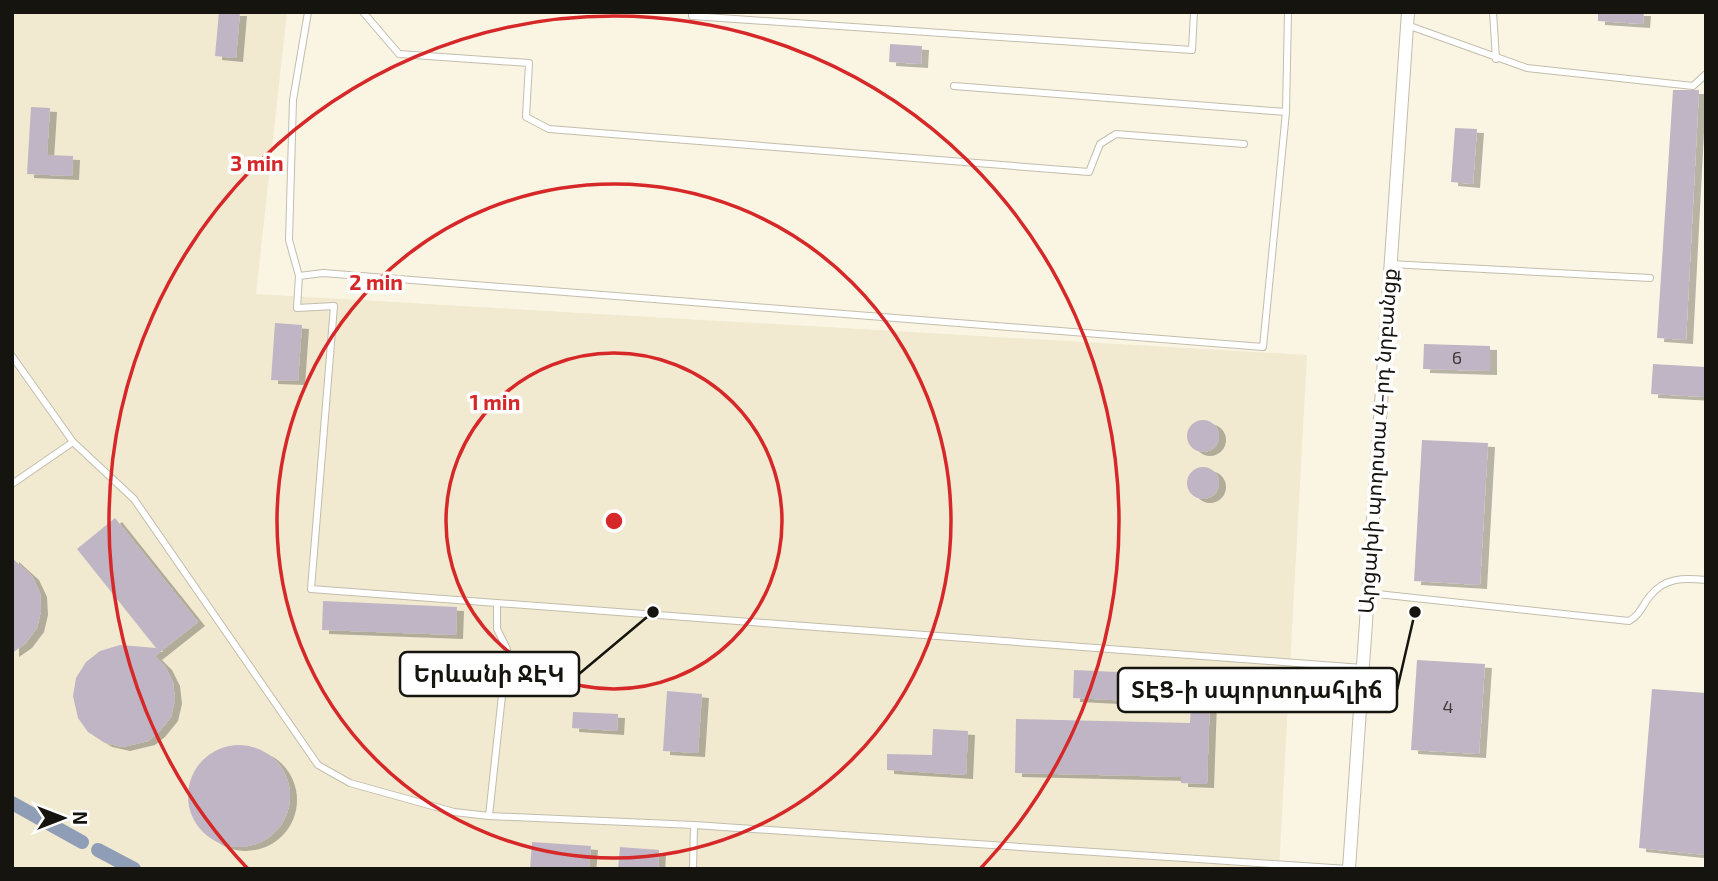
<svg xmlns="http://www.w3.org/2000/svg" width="1718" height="881" font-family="'Exo 2','Noto Sans Armenian',sans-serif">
	<defs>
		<filter id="shadow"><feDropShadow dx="7" dy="4" stdDeviation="0" flood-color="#0004"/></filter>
	</defs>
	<rect width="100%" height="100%" fill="#faf5e3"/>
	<path fill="#f1e9d0" d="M12 12H287L256 294 1307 355 1279 869H12Z"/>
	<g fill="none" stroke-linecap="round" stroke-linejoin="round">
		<path stroke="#909db7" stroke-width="14" d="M12 803 82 842
			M98 850 134 869"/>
	</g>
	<path fill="#c0b5c4" filter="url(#shadow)" d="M219 12H240L236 58 215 56Z
		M1598 12H1644L1643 24 1598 21Z
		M890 44 922 46 921 64 889 62Z
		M1673 90H1699L1686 340 1657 338Z
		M31 107 50 108 47 155 73 156 72 176 27 174Z
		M1455 128 1477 129 1473 184 1451 182Z
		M275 323 302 325 298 381 271 380Z
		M1424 344 1490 346V371L1423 369Z
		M1653 364 1706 367V397L1651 394Z
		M1187 436a16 16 0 1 1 32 0a16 16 0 1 1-32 0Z
		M1422 440 1488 443 1480 585 1414 581Z
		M1187 483a16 16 0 1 1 32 0a16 16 0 1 1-32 0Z
		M115 518 198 622 155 656 165 666 173 682 175 700 171 717 158 733 148 741 123 747 105 743 88 732 78 718 73 696 76 678 86 662 100 651 120 645 156 648 77 549Z
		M12 558 32 576 40 593 41 611 37 628 25 644 12 653Z
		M323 601 457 607 456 635 322 630Z
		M1417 660 1485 664 1479 754 1411 750Z
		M1184 668 1211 670 1207 784 1181 783V777L1015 773 1016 719 1190 723 1191 704 1073 698 1074 670 1184 675Z
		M1652 689 1706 693V855L1639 848Z
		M667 691 702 694 698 753 663 751Z
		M573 712 618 714 617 731 572 728Z
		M933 729 968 731 966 775 887 770V754L932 755Z
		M188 796a51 51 0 1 1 102 0a51 51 0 1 1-102 0Z
		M532 842 591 846 589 869H530Z
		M620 847 659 850 658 869H618Z"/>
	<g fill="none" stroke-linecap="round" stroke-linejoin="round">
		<g stroke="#c2bdac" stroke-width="8">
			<path id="lane" d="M308 12 293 100 289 240 299 276 297 308 334 306 311 589 1363 668
				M363 12 399 54 529 63 526 117 549 129 1089 172 1100 144 1116 134 1244 144
				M692 12V16L1192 50 1194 12
				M1493 12 1496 59
				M1407 25 1527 68 1693 86 1706 74
				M1286 112 1288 12
				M1390 264 1650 278
				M299 276 323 273 1263 347 1286 112 954 86
				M12 356 73 442 134 499 318 765 350 783 454 812 489 816
				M12 484 73 442
				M1368 593 1629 621C1641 614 1641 607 1650 596 1665 577 1684 578 1706 580
				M497 603V629L507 649 489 816 694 825 1348 869
				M693 869 694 825"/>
		</g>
		<g stroke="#c2bdac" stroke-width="14">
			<path id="street" d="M1349 869 1408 12"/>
		</g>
		<use href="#lane" stroke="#fff" stroke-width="6"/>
		<use href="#street" stroke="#fff" stroke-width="12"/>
	</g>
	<g fill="none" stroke="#d62828" stroke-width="3.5">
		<circle cx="614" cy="521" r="168"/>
		<circle cx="614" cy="521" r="337"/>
		<path d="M248 869A505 505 0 1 1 980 869"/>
	</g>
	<g text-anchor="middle" stroke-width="7" stroke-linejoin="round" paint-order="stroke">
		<g font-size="18" fill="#403c3c">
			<text x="1457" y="364">6</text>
			<text x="1448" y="713">4</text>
		</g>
		<g font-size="21" fill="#16140e" stroke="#fff">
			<text transform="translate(1378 441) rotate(-86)" y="7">Արցախի պողոտա 4-րդ նրբանցք</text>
		</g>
	</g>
	<circle cx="614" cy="521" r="10" fill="#d62828" stroke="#fff" stroke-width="3.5"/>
	<g font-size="21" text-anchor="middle" font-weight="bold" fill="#d62828" stroke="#fff" stroke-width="7" stroke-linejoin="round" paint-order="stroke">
		<text x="257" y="171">3 min</text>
		<text x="376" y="290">2 min</text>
		<text x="495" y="410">1 min</text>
	</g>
	<path fill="none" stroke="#16140e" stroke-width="2.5" d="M653 612L579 674M1415 612L1397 690"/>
	<g fill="#16140e" stroke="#fff" stroke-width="2.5">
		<circle cx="653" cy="612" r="7"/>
		<circle cx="1415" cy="612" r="7"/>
	</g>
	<g fill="#fff" stroke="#16140e" stroke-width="2.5">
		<rect x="400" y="652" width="179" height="44" rx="7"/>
		<rect x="1118" y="668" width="279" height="44" rx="7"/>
	</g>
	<g font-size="23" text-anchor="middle" font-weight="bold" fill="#16140e">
		<text x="489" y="682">Երևանի ՋԷԿ</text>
		<text x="1257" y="698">ՏԷՑ-ի սպորտդահլիճ</text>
	</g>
	<rect width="1718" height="881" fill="none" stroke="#16140e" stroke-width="28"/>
	<g transform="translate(63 818) rotate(90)" stroke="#ffffff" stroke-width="5" paint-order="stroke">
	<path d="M0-5L12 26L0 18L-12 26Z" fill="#16140e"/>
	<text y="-10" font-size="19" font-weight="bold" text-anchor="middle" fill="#16140e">N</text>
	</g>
</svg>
